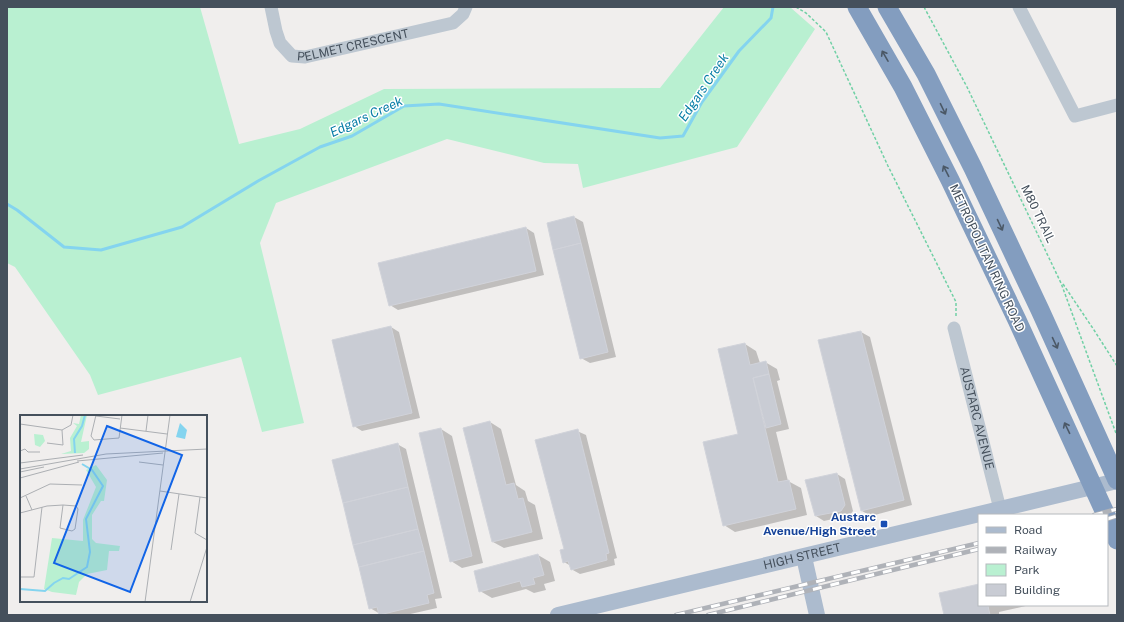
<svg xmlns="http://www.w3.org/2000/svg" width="1124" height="622" font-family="'Public Sans',sans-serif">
	<rect width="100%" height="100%" fill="#f0eeed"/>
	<path fill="#b9f0d1" d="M7 7H200L239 144 300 129 384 89 660 88 724 7H790L815 29 737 147 583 188 578 164 544 163 447 139 276 203 260 243 304 423 262 432 241 357 98 395 90 375 15 267 7 263Z"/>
	<path fill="#0003" d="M574 217 583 222 616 357 590 363 581 358Z
		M526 228 534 233 544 275 398 310 390 305Z
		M391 327 399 332 420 418 362 431 354 426Z
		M861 332 870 337 912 505 871 516 862 511 819 341Z
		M745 344 756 351 760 363 765 362 777 369 780 380 777 381 789 429 776 432 788 481 801 488 807 515 735 532 724 525 739 435Z
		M490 422 501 429 516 485 525 491 528 501 535 505 543 539 504 548 493 542 464 428Z
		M441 429 452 436 483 563 462 568 451 561Z
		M577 431 586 435 617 558 614 559 615 565 580 574 571 569V566L564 562Z
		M397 444 406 449 442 598 435 599 437 608 406 615H382L370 608Z
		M837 474 845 479 853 511 850 515 824 521 816 516Z
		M538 555 550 562 555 581 544 584 546 590 534 593 526 589 492 598 480 591Z
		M979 585V605H1030L999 612V615H945Z"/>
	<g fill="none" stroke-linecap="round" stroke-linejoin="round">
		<path stroke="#84d4ef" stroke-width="3" d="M7 204 17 210 64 247 101 250 182 227 258 181 320 147 352 136 404 106 439 104 660 138 683 136 702 102 739 51 771 18 773 7"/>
	</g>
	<path fill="#c9ccd4" stroke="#d1d3da" d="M574 216 581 243 553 250 547 223Z
		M526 227 536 271 389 306 378 263Z
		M581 243 608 352 580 359 553 250Z
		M391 326 412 413 353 427 332 340Z
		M861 331 904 500 861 511 818 340Z
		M745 343 750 365 766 361 769 374 753 378 778 482 789 480 796 509 723 526 703 442 738 434 718 349Z
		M769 374 781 424 766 428 753 378Z
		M490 421 506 485 514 483 518 499 523 498 532 532 492 542 463 428Z
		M441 428 472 556 450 562 419 433Z
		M578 429 609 553 606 554 607 560 571 570 568 561 563 563 560 550 564 549 535 440Z
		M398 443 408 487 343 503 332 460Z
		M837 473 845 505 841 511 815 516 805 480Z
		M408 487 418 529 353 545 343 503Z
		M418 529 424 551 359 567 353 545Z
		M424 551 434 593 427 595 429 603 379 615 377 607 369 609 359 567Z
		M538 554 544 575 533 578 535 584 522 587 520 581 479 592 474 571Z
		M979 584V605H992L988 606 990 615H944L939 593Z"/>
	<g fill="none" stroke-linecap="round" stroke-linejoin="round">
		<path stroke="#70d0a5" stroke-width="1.5" stroke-dasharray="3 2" stroke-linecap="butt" d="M796 7 806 13 826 32 888 166 956 302V317
			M924 7 967 87 1061 283 1117 436
			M1063 284 1094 330 1117 366"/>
		<g stroke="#bdc7d1" stroke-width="13">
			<path id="s1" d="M271 7 276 31 280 43 292 56 305 57 453 23 463 14 466 7"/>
			<path d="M1019 7 1075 116 1117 105"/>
			<path id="s2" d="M954 328 1000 509"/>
		</g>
		<g stroke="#acbbce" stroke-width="16">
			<path d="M804 557 817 615"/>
			<path id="s3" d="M558 615 1117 481"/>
		</g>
		<path stroke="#839dbf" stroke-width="19" d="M857 7 903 87 950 180 1017 320 1106 515
			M887 7 926 74 973 168 1040 310 1117 480
			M1107 517 1117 540"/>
		<g stroke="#afb2b8" stroke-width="4.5">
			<path id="rail" d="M1094 515 1117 509
				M1107 519 1117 516
				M676 615 979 543
				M708 615 979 549"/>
		</g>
		<use href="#rail" stroke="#fff" stroke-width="3" stroke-dasharray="9" stroke-linecap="butt"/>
	</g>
	<defs><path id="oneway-shaft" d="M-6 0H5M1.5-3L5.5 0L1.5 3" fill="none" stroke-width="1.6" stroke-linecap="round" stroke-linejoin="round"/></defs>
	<g stroke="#4b5866">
		<use href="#oneway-shaft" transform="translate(885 56) rotate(-120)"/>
		<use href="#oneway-shaft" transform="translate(943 109) rotate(64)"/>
		<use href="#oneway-shaft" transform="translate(946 171) rotate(-117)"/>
		<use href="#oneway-shaft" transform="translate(1000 225) rotate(65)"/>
		<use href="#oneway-shaft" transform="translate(1055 343) rotate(65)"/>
		<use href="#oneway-shaft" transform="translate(1067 428) rotate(-116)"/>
	</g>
	<rect fill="#1a4fb4" stroke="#fff" stroke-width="1.5" x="880" y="520" width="8" height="8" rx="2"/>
	<g text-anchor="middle" stroke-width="3" stroke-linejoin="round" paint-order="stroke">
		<g font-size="12" fill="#45505c" stroke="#fff">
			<text dy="4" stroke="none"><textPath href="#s1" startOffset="117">PELMET CRESCENT</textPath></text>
			<text transform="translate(1038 214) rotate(64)" y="4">M80 TRAIL</text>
			<text transform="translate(987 258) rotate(65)" y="4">METROPOLITAN RING ROAD</text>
			<text dy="4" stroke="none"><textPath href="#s2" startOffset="93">AUSTARC AVENUE</textPath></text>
			<text dy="4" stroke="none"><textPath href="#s3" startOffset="251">HIGH STREET</textPath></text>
		</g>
		<g font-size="12" font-weight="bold" fill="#164399" stroke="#fff" text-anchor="end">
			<text x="876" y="521">Austarc<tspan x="876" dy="14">Avenue/High Street</tspan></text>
		</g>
		<g font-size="13" font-style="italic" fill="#077da6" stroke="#fff">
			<text transform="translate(703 87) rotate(-56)" y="5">Edgars Creek</text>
			<text transform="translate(366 116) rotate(-25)" y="5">Edgars Creek</text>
		</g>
	</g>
	<g transform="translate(20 415)">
		<rect width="187" height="187" fill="#f0eeed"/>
		<path d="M61 0H67L61 27 69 26V34L64 38 41 39 51 36 50 23 57 11 53 8 59 9ZM14 19 23 20 25 26 20 32 15 30ZM76 50 87 65 84 86H81L72 100V124L76 128 100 131 99 136H89L87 155 67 159 59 167 56 180 32 177 24 174 32 123 63 126V105L76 72 66 55Z" fill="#b9f0d1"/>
		<path d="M160 8 167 15 165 24 156 22Z" fill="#84d4ef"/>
		<path fill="none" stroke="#84d4ef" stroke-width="2" d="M55 38 54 24 62 11 65 0M0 174 25 176 34 168 43 163 49 164 67 152 70 137 66 104 83 71 72 55 62 49"/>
		<path fill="none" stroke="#acafb3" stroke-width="1" d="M76 0 71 21 74 25 99 23 102 0M76 1 100 4M0 9 42 15 51 10 53 0M100 13 147 19M126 16 128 0M27 28 43 30 42 15M0 36 5 34 8 37H20M57 46 143 38M119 47 143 50M0 48 63 40M0 54 86 39 187 34M0 57 24 52M0 63 59 47M140 76 187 83M6 81 12 95M180 82 175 118 187 125M0 83 30 69 62 70M0 98 27 91 43 90 56 91 58 94 55 114 52 116 40 113 43 90M151 135 159 79M0 162H14L22 92M125 187 150 0M170 187 187 132"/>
		<path fill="#1164e7" fill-opacity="0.15" stroke="#1164e7" stroke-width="2" d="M87 11 162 40 110 177 34 148Z"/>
		<rect width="187" height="187" fill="none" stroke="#45505c" stroke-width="2"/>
	</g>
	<rect width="1124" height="622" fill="none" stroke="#45505c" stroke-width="16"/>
	<rect x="978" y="514" width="130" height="92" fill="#ffffff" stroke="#b5b9be"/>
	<rect x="986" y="527" width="20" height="6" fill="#acbbce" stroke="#b5b9be"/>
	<text x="1014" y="534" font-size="12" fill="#45505c">Road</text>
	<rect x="986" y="547" width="20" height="6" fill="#afb2b8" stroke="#b5b9be"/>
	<text x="1014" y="554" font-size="12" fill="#45505c">Railway</text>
	<rect x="986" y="564" width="20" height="12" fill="#b9f0d1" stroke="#b5b9be"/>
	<text x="1014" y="574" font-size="12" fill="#45505c">Park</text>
	<rect x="986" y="584" width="20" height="12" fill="#c9ccd4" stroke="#b5b9be"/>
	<text x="1014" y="594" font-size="12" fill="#45505c">Building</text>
</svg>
